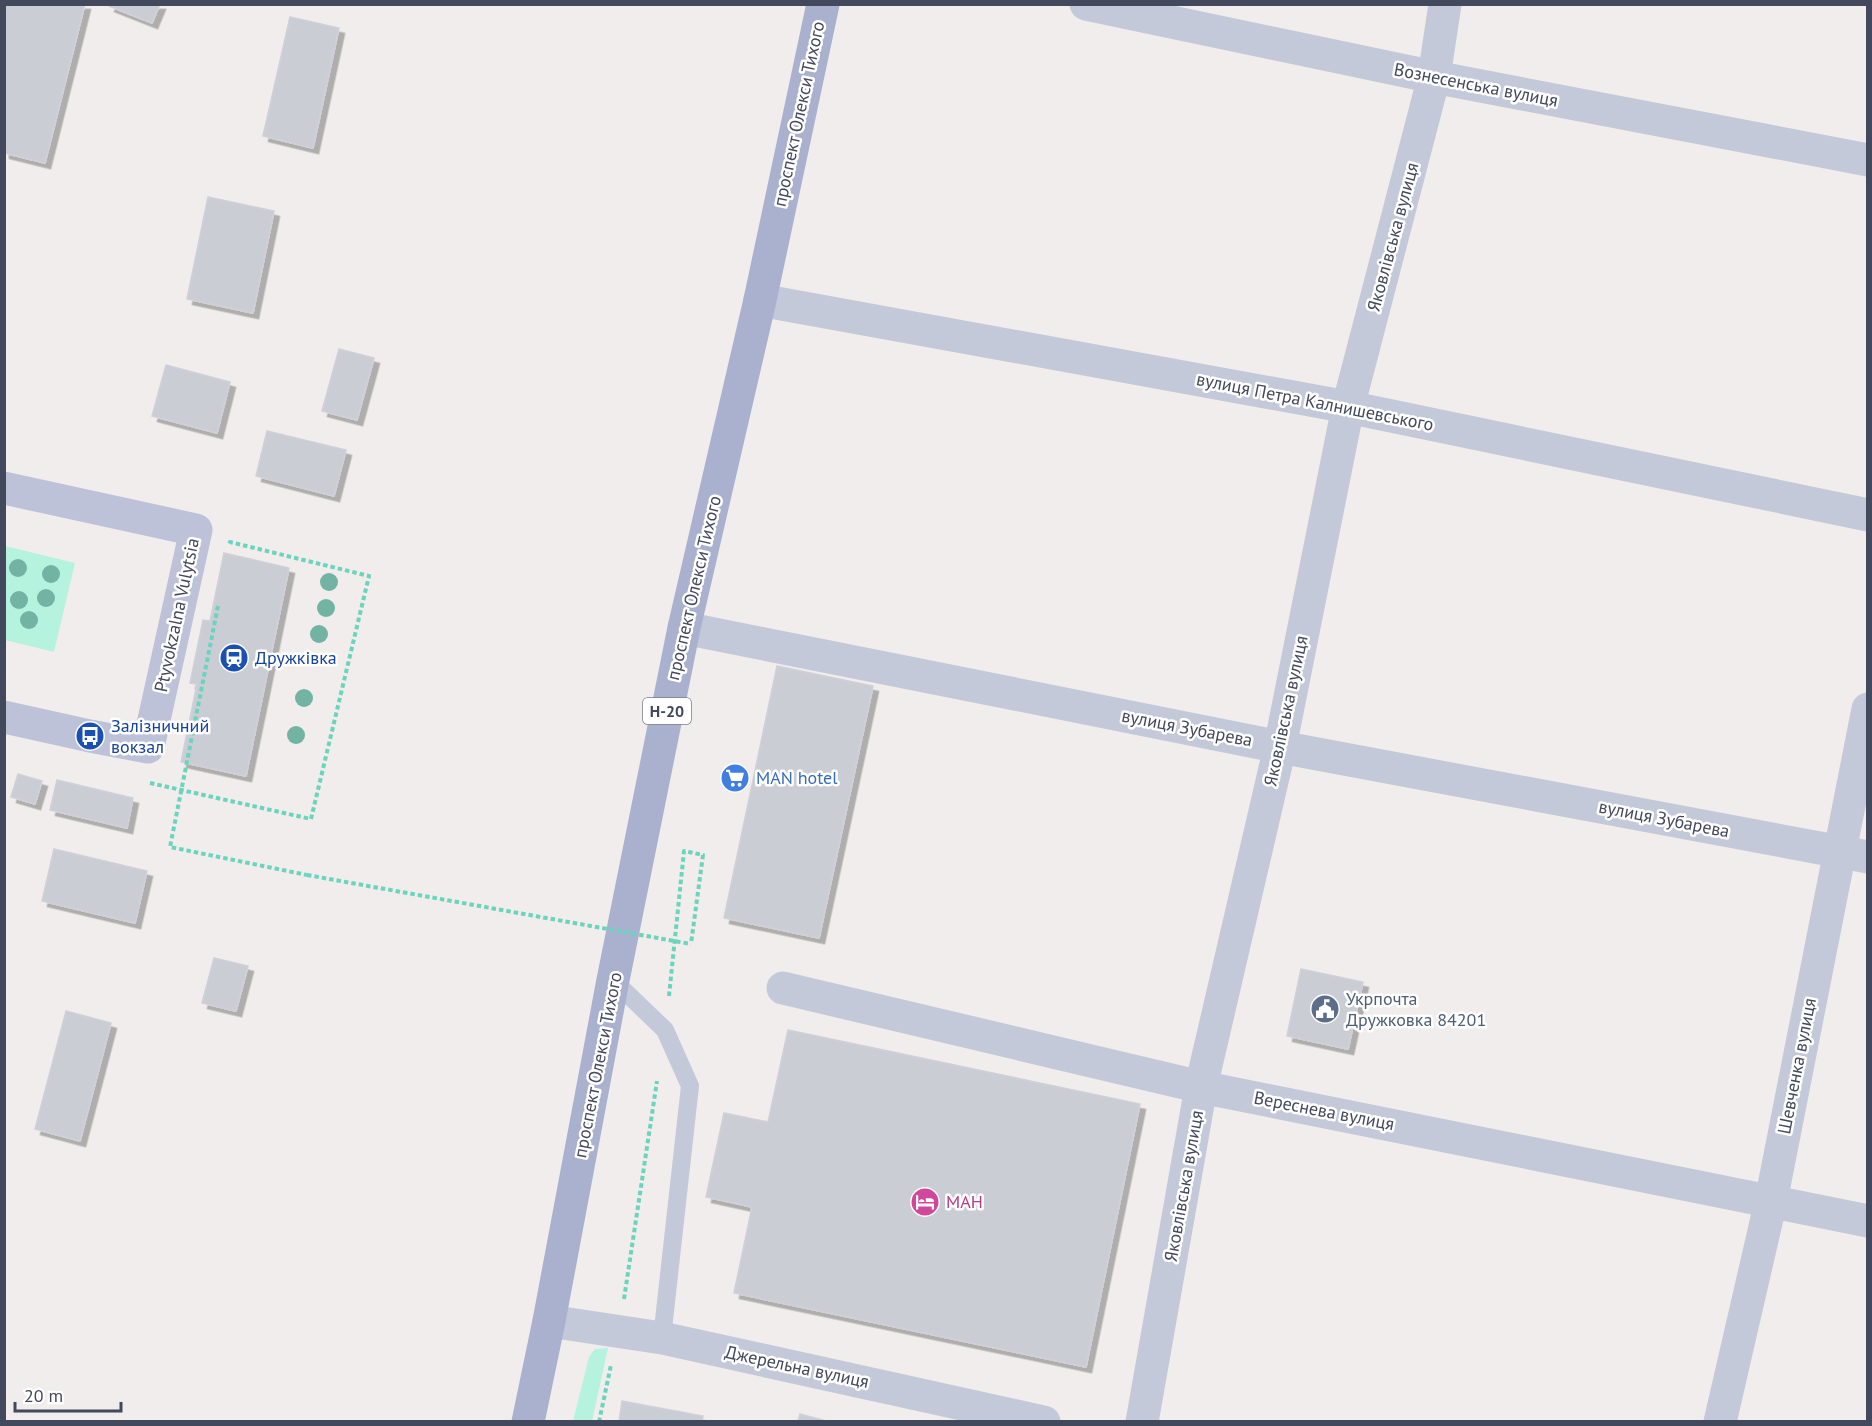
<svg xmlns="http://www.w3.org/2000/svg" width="1872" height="1426" font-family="'PT Sans',sans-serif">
	<defs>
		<filter id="shadow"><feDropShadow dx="5.5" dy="5.5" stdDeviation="0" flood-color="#0004"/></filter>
	</defs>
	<rect width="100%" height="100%" fill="#f0edec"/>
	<path fill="#b5f3de" d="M5 546 75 563 54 652 5 640Z
		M608 1348 592 1421H573L589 1357 595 1349Z"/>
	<path fill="#cbcdd5" stroke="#d0d0d9" stroke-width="1.5" filter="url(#shadow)" d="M4 4H85L45 163 4 153Z
		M110 4H160L152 23 109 6Z
		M290 17 339 28 313 148 263 136Z
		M208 197 274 211 253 313 187 299Z
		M339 349 374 358 357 420 322 411Z
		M166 365 230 382 217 433 152 416Z
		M267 431 346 450 334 496 256 476Z
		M224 553 289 568 246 776 181 762 197 684 190 683 203 620 210 621Z
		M777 666 873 686 819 938 724 918Z
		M18 774 42 781 35 804 11 797Z
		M57 780 133 798 127 828 50 810Z
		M54 849 147 871 135 923 42 901Z
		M214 958 248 966 236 1011 202 1003Z
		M1301 969 1363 982 1348 1049 1287 1036Z
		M66 1011 111 1023 80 1141 35 1129Z
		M788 1030 1140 1104 1086 1367 734 1293 752 1207 706 1197 724 1113 768 1122Z
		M622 1401 703 1416 702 1422H619Z
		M800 1414 830 1422H798Z"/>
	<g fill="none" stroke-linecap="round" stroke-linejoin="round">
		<path stroke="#6ad4bd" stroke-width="4" stroke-dasharray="4.5 3" stroke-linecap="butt" d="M218 606 170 847 307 875
			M150 783 311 819 369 576 230 542 229 545
			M669 996 684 851 703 855 691 944
			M624 1299 657 1081
			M599 1422 611 1365"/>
		<path stroke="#c4c9d9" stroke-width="18" d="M613 980 665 1030 690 1086 662 1338"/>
		<path stroke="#c4c9d9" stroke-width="33" d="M1086 4 1434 77 1868 160
			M760 300 1348 407 1868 515
			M684 628 1280 747 1868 857
			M783 988 1201 1087 1868 1221
			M549 1321 662 1338 1044 1422
			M1142 1422 1201 1087 1280 747 1348 407 1434 77 1445 4
			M1720 1422 1771 1201 1868 709"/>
		<path stroke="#bdc2d8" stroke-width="33" d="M4 488 196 530 148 747 90 736 4 717"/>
		<path stroke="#a9b1cf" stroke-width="33" d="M528 1422 549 1321 613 980 684 628 760 300 823 4"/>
		<path stroke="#6ad4bd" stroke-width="4" stroke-dasharray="4.5 3" stroke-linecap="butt" d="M307 875 691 944"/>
	</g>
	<g fill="#73b3a4">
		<circle cx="18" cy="568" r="9"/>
		<circle cx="51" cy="574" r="9"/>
		<circle cx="329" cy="582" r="9"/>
		<circle cx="46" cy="598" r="9"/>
		<circle cx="19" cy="600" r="9"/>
		<circle cx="326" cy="608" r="9"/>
		<circle cx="29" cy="620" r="9"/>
		<circle cx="319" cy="634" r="9"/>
		<circle cx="304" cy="698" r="9"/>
		<circle cx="296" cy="735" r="9"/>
	</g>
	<defs>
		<g id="station-disc" transform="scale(1.5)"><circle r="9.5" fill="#1a4fb4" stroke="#fff"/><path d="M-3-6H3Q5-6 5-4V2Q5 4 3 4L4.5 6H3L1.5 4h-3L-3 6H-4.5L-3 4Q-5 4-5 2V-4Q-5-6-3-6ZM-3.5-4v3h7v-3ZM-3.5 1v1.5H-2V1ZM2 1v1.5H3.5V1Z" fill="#fff"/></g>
		<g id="bus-disc" transform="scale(1.5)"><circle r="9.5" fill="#1a4fb4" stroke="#fff"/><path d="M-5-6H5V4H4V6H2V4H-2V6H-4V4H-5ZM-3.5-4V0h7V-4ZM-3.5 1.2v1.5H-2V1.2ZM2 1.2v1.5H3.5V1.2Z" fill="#fff"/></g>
		<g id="supermarket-disc" transform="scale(1.5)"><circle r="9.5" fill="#3f7fe0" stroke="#fff"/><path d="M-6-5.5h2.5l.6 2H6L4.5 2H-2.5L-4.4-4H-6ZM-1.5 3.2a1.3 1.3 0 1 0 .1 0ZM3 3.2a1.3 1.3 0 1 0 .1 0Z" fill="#fff"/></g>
		<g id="civic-disc" transform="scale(1.5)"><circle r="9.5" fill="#5c6f8a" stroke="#fff"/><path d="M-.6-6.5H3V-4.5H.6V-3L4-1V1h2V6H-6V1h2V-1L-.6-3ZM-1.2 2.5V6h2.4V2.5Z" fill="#fff"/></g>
		<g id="hotel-disc" transform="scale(1.5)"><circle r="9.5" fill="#d1479c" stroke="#fff"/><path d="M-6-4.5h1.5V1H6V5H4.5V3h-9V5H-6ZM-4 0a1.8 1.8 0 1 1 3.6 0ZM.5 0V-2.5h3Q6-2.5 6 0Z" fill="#fff"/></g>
	</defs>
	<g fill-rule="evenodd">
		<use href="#station-disc" x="234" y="658"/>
		<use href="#bus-disc" x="90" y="736"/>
		<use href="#supermarket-disc" x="735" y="778"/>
		<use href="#civic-disc" x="1325" y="1009"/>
		<use href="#hotel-disc" x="925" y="1202"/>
	</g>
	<g text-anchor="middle" stroke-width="5" stroke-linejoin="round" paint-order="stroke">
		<rect fill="#fff" stroke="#7b808d" stroke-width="1.5" x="643" y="698" width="48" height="26" rx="4.5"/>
		<g font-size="16" font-weight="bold" fill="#43495c">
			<text x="667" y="717">Н-20</text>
		</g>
		<g font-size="18" fill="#43495c" stroke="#fff">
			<text transform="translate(1476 85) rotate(11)" y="6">Вознесенська вулиця</text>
			<text transform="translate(799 114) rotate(-78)" y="6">проспект Олекси Тихого</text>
			<text transform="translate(1393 237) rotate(-75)" y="6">Яковлівська вулиця</text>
			<text transform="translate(1315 402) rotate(11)" y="6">вулиця Петра Калнишевського</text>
			<text transform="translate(694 588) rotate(-77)" y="6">проспект Олекси Тихого</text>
			<text transform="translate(177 615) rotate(-78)" y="6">Ptyvokzalna Vulytsia</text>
			<text transform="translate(1286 711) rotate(-78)" y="6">Яковлівська вулиця</text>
			<text transform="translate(1187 728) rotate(11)" y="6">вулиця Зубарева</text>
			<text transform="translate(1664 819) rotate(11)" y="6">вулиця Зубарева</text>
			<text transform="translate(598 1065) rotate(-79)" y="6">проспект Олекси Тихого</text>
			<text transform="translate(1797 1066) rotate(-79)" y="6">Шевченка вулиця</text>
			<text transform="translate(1324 1111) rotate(11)" y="6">Вереснева вулиця</text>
			<text transform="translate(1184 1186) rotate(-80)" y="6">Яковлівська вулиця</text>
			<text transform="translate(797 1367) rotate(12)" y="6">Джерельна вулиця</text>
		</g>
		<g font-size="18" fill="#164399" stroke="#fff" text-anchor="start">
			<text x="255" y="664">Дружківка</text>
			<text x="111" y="732">Залізничний<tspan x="111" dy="21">вокзал</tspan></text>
		</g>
		<g font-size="18" fill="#366cbe" stroke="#fff" text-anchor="start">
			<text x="756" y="784">MAN hotel</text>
		</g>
		<g font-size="18" fill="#4e5e75" stroke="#fff" text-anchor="start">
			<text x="1346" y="1005">Укрпочта<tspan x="1346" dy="21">Дружковка 84201</tspan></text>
		</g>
		<g font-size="18" fill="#b23c85" stroke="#fff" text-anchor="start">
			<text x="946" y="1208">МАН</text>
		</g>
	</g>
	<rect width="1872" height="1426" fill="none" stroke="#43495c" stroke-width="12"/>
	<path d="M15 1402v9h106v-9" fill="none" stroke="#43495c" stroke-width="3"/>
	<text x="24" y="1402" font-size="18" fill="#43495c" stroke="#ffffff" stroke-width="4.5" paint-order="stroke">20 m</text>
</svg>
